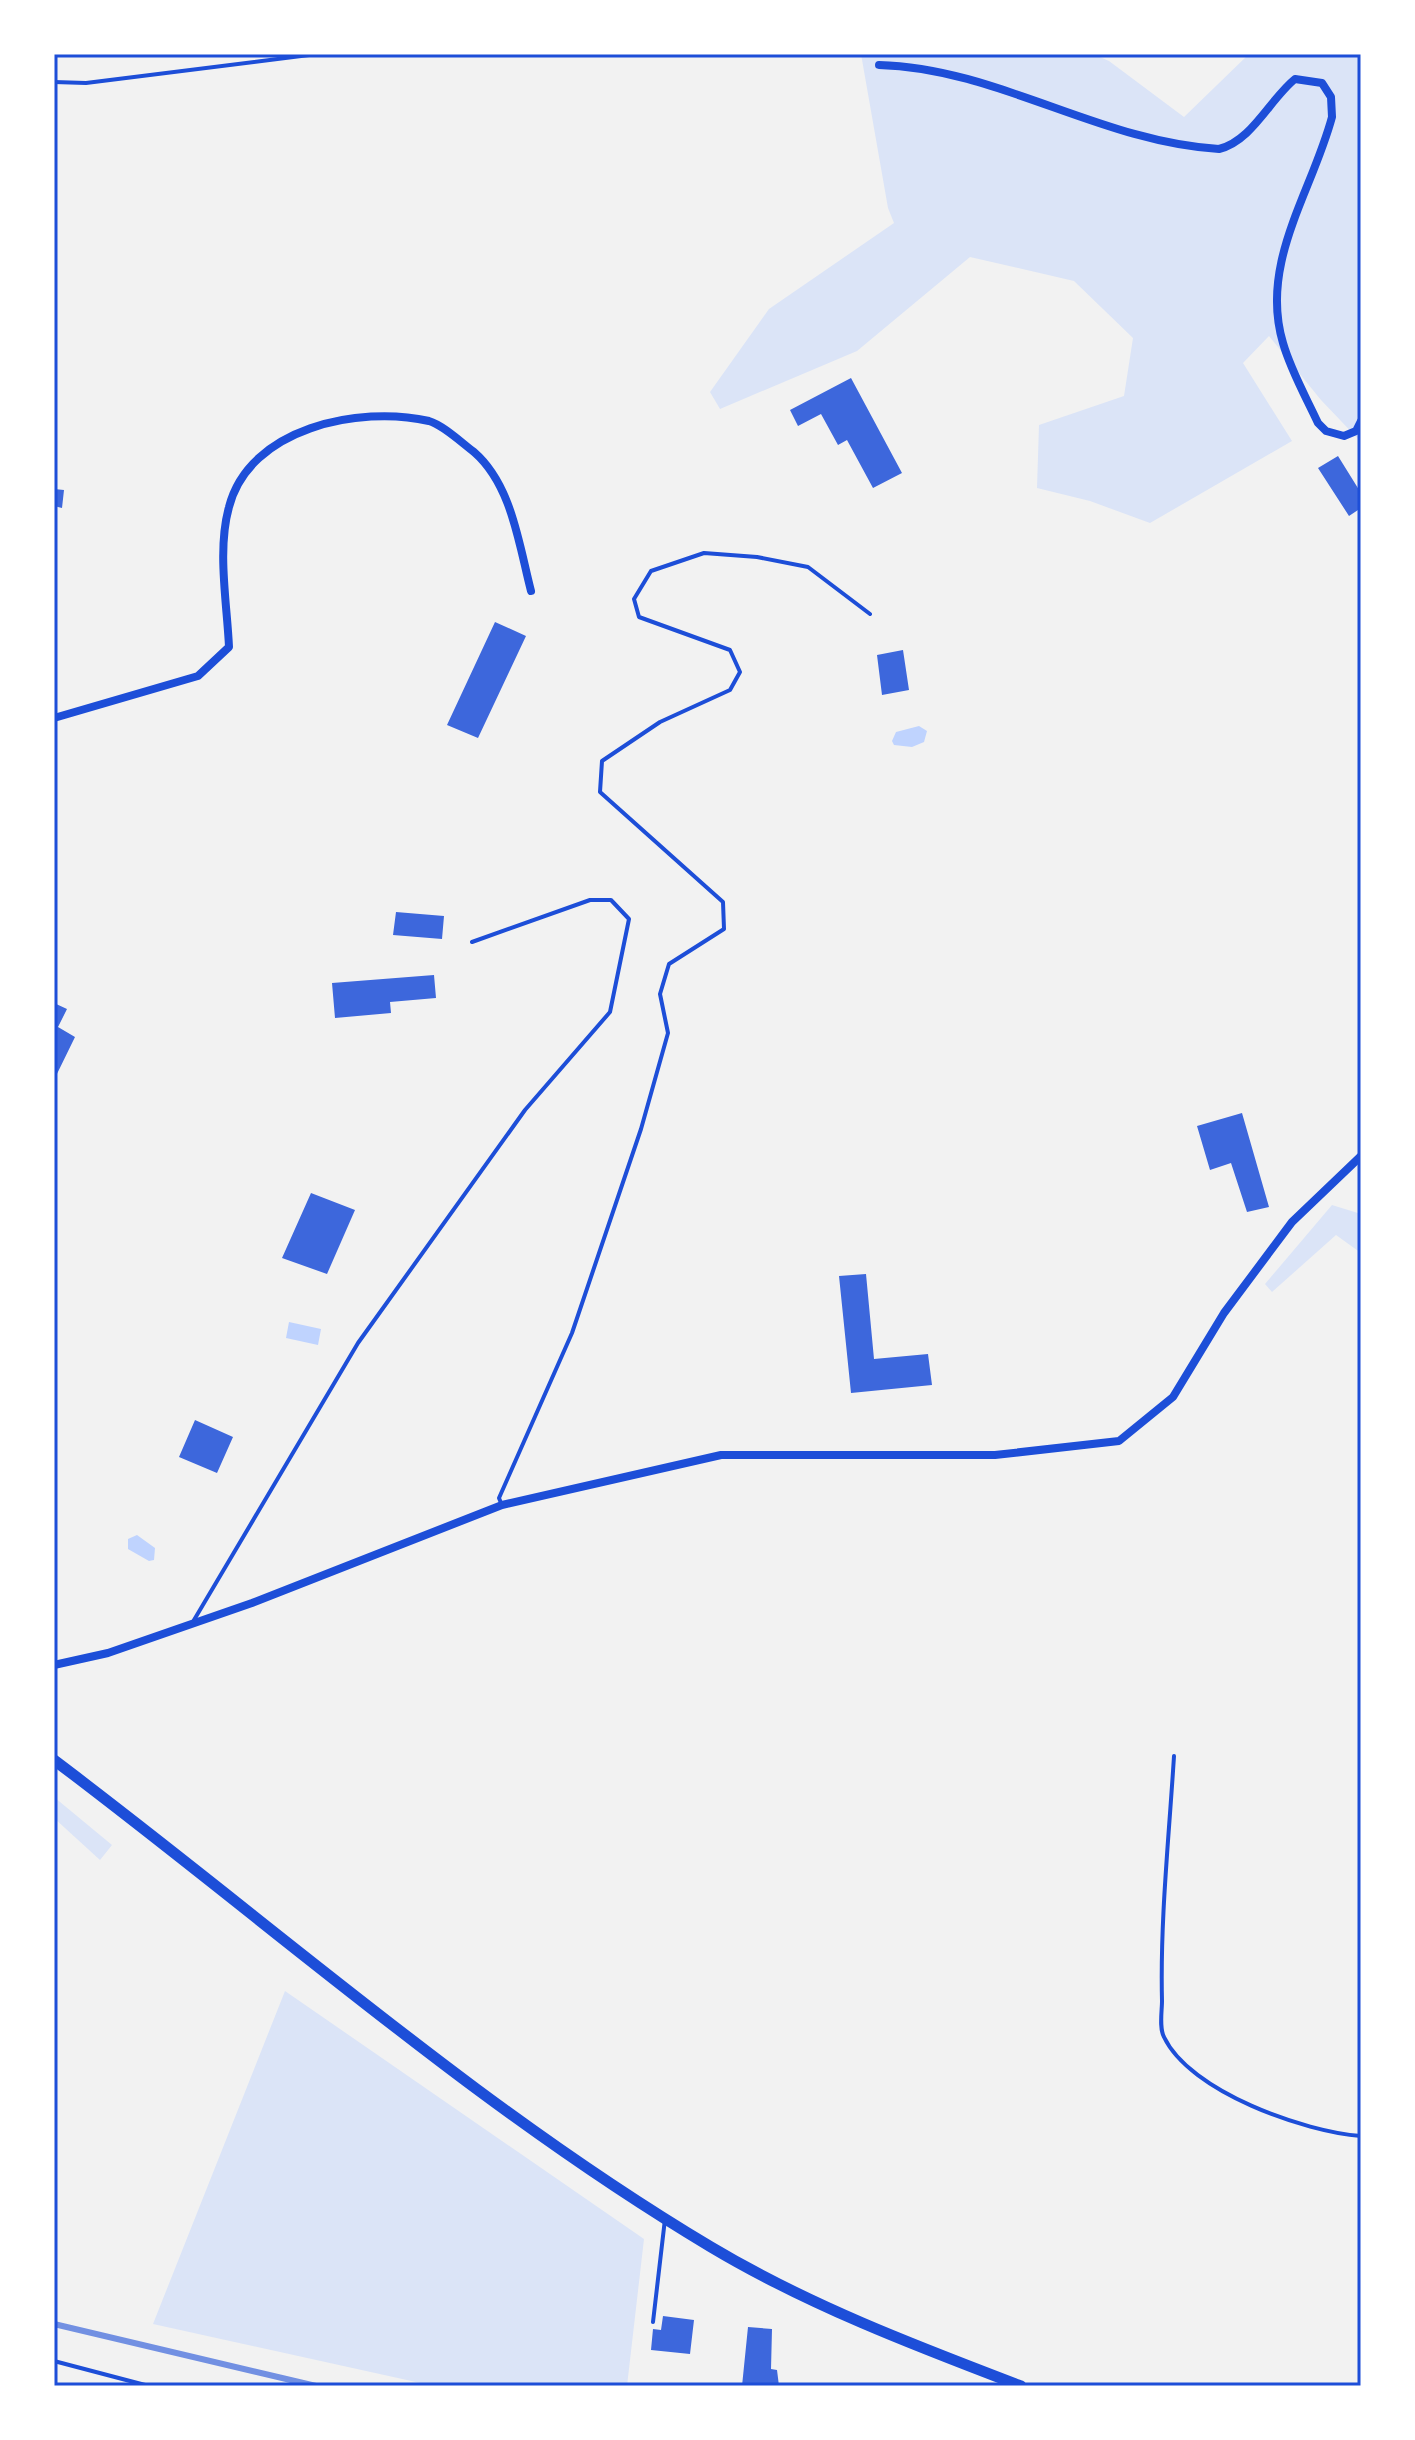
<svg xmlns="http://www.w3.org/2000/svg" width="1415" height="2440" font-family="Barlow,sans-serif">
	<rect width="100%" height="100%" fill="#f2f2f2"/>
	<path fill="#dbe4f7" d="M861 54H1093L1109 61 1184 117 1249 54H1361V442L1321 400 1269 336 1243 363 1292 441 1150 523 1090 501 1037 488 1039 425 1124 396 1133 338 1074 281 970 257 857 351 720 409 710 392 769 309 894 223 888 208Z
		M1332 1205 1361 1214V1253L1336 1235 1272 1292 1265 1284Z
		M54 1797 112 1845 100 1860 54 1818Z
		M285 1991 644 2239 627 2386H434L153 2324Z"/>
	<path fill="#bfd3fe" d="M919 726 927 731 924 742 912 747 894 745 892 741 896 732Z
		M289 1322 321 1329 318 1345 286 1338Z
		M137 1535 155 1548 154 1560 149 1561 128 1549V1539Z"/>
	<path fill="#3d67dc" d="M851 378 902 473 873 488 847 440 838 445 821 414 798 426 790 410Z
		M1338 456 1361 493V508L1349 516 1318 468Z
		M54 489 64 490 62 508 54 506Z
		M495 622 526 636 478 738 447 725Z
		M903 650 909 690 882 695 877 655Z
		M396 912 444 916 442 939 393 935Z
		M434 975 436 998 390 1002 391 1013 335 1018 332 983Z
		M54 1003 67 1009 58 1027 75 1037 54 1080Z
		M1242 1113 1269 1207 1247 1212 1231 1163 1210 1170 1197 1126Z
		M311 1193 355 1210 327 1274 282 1258Z
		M866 1274 874 1359 928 1354 932 1385 851 1393 839 1276Z
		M195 1420 233 1437 217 1473 179 1457Z
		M663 2316 694 2320 690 2354 651 2350 653 2329 661 2330Z
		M748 2327 772 2329 771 2369 777 2370 779 2386H742Z"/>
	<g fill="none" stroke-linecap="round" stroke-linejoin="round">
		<path stroke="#1d4ed8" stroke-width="4" d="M54 82 86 83 317 54
			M1174 1756C1169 1837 1160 1920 1162 2001 1162 2011 1159 2028 1164 2037 1190 2092 1305 2132 1361 2136
			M54 2361 149 2386"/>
		<path stroke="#1d4ed8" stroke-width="4" d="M501 1503 499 1498 572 1333 641 1129 668 1033 660 994 669 964 724 929 723 902 600 792 602 761 660 722 730 690 740 672 730 650 639 617 634 599 651 571 704 553 757 557 808 567 870 614
			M194 1620 358 1343 525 1110 610 1012 629 919 611 900H590L472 942
			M653 2322 665 2219"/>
		<path stroke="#1d4ed8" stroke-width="8" d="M879 65C997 68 1100 142 1219 149 1252 141 1270 99 1295 79L1322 83 1331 97 1332 117C1312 192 1259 263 1283 343 1291 371 1306 397 1318 423L1326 431 1344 436 1356 431 1361 421
			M54 718 198 676 229 647C227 603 217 550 229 507 249 428 359 405 429 421 443 425 462 443 474 452 512 485 519 545 531 591
			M54 1665 108 1653 252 1603 502 1505 721 1455H995L1119 1441 1173 1397 1224 1313 1292 1222 1361 1156"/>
		<path stroke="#1d4ed8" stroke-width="11" d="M54 1760C272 1924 476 2107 711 2247 808 2305 916 2346 1021 2386"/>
		<path stroke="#7290e2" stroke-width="6" d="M54 2324 316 2386"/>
	</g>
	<rect width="1415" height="2440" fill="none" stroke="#ffffff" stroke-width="112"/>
	<rect x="56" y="56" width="1303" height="2328" fill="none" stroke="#1d4ed8" stroke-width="3"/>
</svg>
